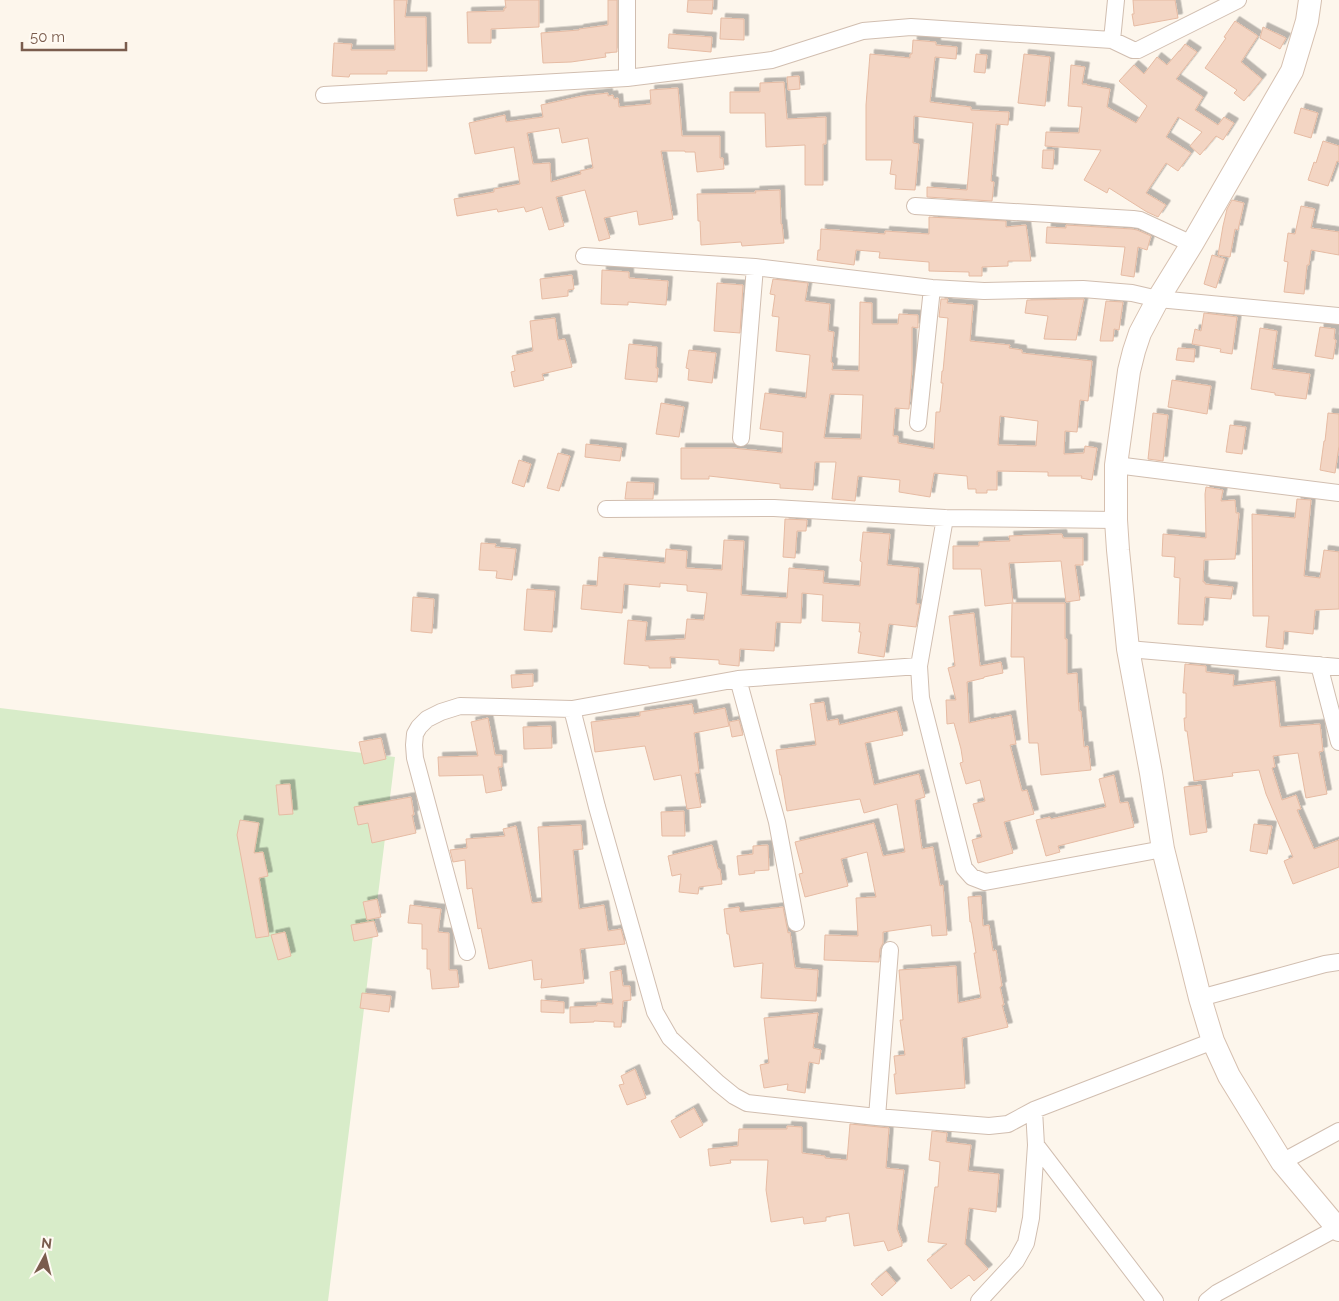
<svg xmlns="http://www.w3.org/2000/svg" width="1339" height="1301" font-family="Raleway,sans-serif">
	<defs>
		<filter id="shadow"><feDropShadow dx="4.5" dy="-4.5" stdDeviation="0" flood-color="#0004"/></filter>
	</defs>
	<rect width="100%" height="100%" fill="#fdf6ec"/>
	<path fill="#d8ecc9" d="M0 708 395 757 328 1301H0Z"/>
	<path fill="#f3d5c3" stroke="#e6bba3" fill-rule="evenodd" filter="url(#shadow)" d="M394 0H407L405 17H426L427 71H387V74H350L349 77 332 76 334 43 352 44 351 50H395Z
		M505 0H539V27L491 29V43H468L467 12 504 11V8H506Z
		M608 0H617V52L605 53 606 57 571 62 543 63 541 33 579 30V29L608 25Z
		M688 0H713L712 14 687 12Z
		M1133 0H1175L1178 18 1134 26 1132 14H1134Z
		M721 18 744 19V40L720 39Z
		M1235 21 1258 36 1241 62 1262 79 1244 101 1234 93 1237 90 1205 68 1226 38 1224 37Z
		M1263 27 1286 38 1280 49 1260 38Z
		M669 34 712 37 711 52 668 48Z
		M913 40 936 42V45L957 47 956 59 935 57 930 102 971 107V110L1009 112 1008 125 996 124 991 181 994 182 992 201 927 197V187L967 190 973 123 914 116 913 143 919 144 915 190 895 189 896 175 890 174 892 160H866V105L870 54 910 58V54H912Z
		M1185 44 1197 52 1176 79 1203 97 1195 110 1218 125 1224 117 1234 123 1223 140 1216 136 1200 155 1190 146 1202 132 1178 117 1166 137 1191 153 1178 171 1166 163 1146 193 1166 205 1158 217 1147 212 1109 188 1107 193 1084 180 1101 150 1045 146 1046 132 1079 133 1082 107 1068 106 1071 65 1085 67 1082 84H1087V85L1110 89 1107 107 1136 123 1147 106 1119 81 1134 65 1144 74 1157 57 1167 65 1179 51H1180Z
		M976 54 987 55 985 73 974 72Z
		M1024 54 1050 57 1045 106 1018 103Z
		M799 76 800 89 788 90 787 77Z
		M784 82 787 119 826 117V144H823V185H805V145L766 147 765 113H730V92H760V83Z
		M678 88 682 136H720V158H723L724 169 697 172 695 152H685V151H661L673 219 639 225 637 211 604 218 610 238 599 241 585 190 556 197 564 226 549 230 542 207 526 212 524 207 498 212 497 209 457 216 454 199 494 192V189L520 184 514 147 475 154 469 123 505 115 506 122 543 117 541 105 582 96 608 93V96L613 95 614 99 618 98 619 107 651 104 650 90ZM559 128 562 143 588 138 593 168 580 171 581 174 551 182 550 163 533 164 527 133Z
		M1301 108 1318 113 1311 138 1294 133Z
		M1323 141 1339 146V162L1337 161 1328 186 1308 180 1314 162 1316 163Z
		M1043 150H1054L1053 169 1042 168Z
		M780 190 781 224H782L784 243 742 246 741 242 701 245 700 221H698L697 194 756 193 755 191Z
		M1232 200 1244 203 1238 230 1235 229 1230 257 1218 255 1223 226 1227 209Z
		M1301 206 1315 209 1311 228 1339 232V255L1311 250 1309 265H1307L1304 294 1284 292 1288 262 1284 261 1288 233 1295 234Z
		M929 217 1006 221V227L1026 225 1031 261H1008V266L982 267V276H969V272L929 271V262L879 258 880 252 856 250 854 265 817 260 818 250H820L821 229 885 234V231L929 234Z
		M1066 225 1132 229 1137 230 1151 236 1147 250 1138 247 1134 277 1121 275 1125 247 1046 243 1047 227 1066 228Z
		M1212 255 1225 259 1216 288 1204 284Z
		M602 270 629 272V278L668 281 666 305 628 302V305L601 304Z
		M572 275 574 289 568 290V296L542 299 540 279Z
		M773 279 808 283 805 301 830 304 828 331 834 332 831 362 833 363 832 370 859 371 860 302 872 303V324H898L899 314 918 315V328L912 327V369L909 409 895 408 893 436H898V443L934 449 936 412H940L943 383H941L942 371H943L948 318 939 317 941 299H948L947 303 973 305 970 341 1010 345 1009 348 1022 350V353L1092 361 1088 401 1080 400 1077 432 1065 431 1064 454 1084 453 1085 446 1097 448 1092 480 1081 478 1082 476H1048V472L997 471V490H987V493H976V489H968L967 476 934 473 930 497 899 492 900 480 858 476 855 501 832 499 836 462H815L813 490 780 488V484L709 476V479H681V448H732L782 453 783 432 760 429 765 393 806 398 810 355 776 351 779 317 772 316 775 295 770 294ZM830 394 863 395 861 439 824 438ZM1000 416 1038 421 1036 446 998 445Z
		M717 283 743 285 740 333 714 331Z
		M1084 299 1076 340 1044 339 1048 316 1025 313 1027 300Z
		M1106 301 1123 302 1119 330 1114 329 1113 341H1100Z
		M1204 313 1237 317 1232 354 1220 352 1221 349 1192 344 1195 329 1201 331Z
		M555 318 558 340 565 339 572 367 542 374 544 380 514 387 511 372 515 371 512 356 533 351 530 321Z
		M1320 327 1335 329 1334 339 1336 340 1333 359 1315 356Z
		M1260 328 1277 331 1272 369 1310 374 1306 399 1275 395V393L1251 389Z
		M629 344 657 347 656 368H658L657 382 625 379Z
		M1178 348 1195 349 1194 362 1176 360Z
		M689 350 716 353 712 383 688 380 689 369 686 368Z
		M1172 380 1211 386 1207 414 1168 407Z
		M661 403 684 407 679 437 656 434Z
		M1153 413 1168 415 1163 461 1148 459Z
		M1328 413 1339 414V446L1335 473 1320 470 1324 441H1325Z
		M1230 425 1246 427 1242 454 1226 452Z
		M586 444 622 448 620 461 585 457Z
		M558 453 570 456 559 491 547 488Z
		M519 460 531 464 524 487 512 483Z
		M627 482 654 483 653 499H625Z
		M1206 487 1223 490 1221 501 1235 500 1236 513H1239L1235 559 1204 560 1203 582H1205V584L1233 587 1231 599 1205 597 1203 625 1178 624 1180 578 1174 577 1175 557 1162 556 1163 534 1206 538 1205 494Z
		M1297 499 1311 500 1304 576 1320 578 1324 550 1339 552V609L1315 610 1313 634 1284 631 1283 649 1266 647 1269 616H1253L1252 514 1295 518Z
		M785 519 807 520 806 531H797L795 558 783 557Z
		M863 532 890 534 887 565 919 568 916 604H920L916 627 889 624 884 657 858 653 861 632H859L860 623 822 621 823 595 802 593 801 623 776 622 774 651 740 649 739 666 719 664V660L670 657 671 668H649V666L624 664 628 620 647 622 645 641 685 639 687 619 704 620 707 593 687 591V585L660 583V587L624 584 622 613 581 609 583 585 597 586 599 557 665 563 666 549 687 551 686 568 722 570 724 540 744 541 741 595 787 598 789 568 824 571 823 583 860 586 862 562 860 561Z
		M1062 534 1063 538H1083V565H1075L1080 600 1066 602 1061 561 1009 563 1013 603H1065V639H1067V674L1077 673 1079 711H1081L1084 747 1088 746 1091 770 1041 775 1038 743H1029L1024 657H1011L1012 603 985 606 981 569H953V546H979V542L1010 541 1009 536Z
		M481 543 496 544 495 547 516 549 512 580 496 578 497 571 479 570Z
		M527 589 555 591 552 632 524 630Z
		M413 597 434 599 432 633 411 631Z
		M974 613 980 666 1001 662 1003 673 984 677V678L967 682 969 723 991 718V719L1011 715 1016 744 1010 745 1022 791 1027 790 1034 814 1004 822 1013 853 978 863 972 840 982 837 973 804 985 801 980 780 966 784 960 763 963 762 961 749 954 723 947 724 946 700H956L948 668 955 666 949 616Z
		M1185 664 1206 666V672L1234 675 1233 686 1275 681 1280 727 1320 724 1323 751 1319 752 1327 794 1306 798 1298 753 1273 756 1275 767 1272 768 1282 800 1296 795 1301 809 1297 810 1314 849 1339 840V867L1293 884 1284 861 1293 857 1266 794 1259 770 1232 773 1233 776 1194 781 1187 731H1185L1184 718H1186V693H1183Z
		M533 674V686L512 688 511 675Z
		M824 702 827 721 838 719 839 725 897 711 903 735 865 743 874 785 919 774 925 797 915 800 922 849 933 847 940 886 943 885 947 935 932 936 931 925 883 932V943L880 949 879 962 824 960 825 935 858 936 856 898 876 897 867 852 841 859 848 886 805 897 799 874 803 873 795 842 874 823 883 856 905 852 897 804 864 813 860 799 787 811 781 775H780L776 750 816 745 810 704Z
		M692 704 694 714 725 708 729 726 694 733 699 773H695L701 807 687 809 681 775 654 780 645 746 595 752 591 722 640 716V712Z
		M488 718 495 755H502V767H498L502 790 486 793 483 775 439 776 438 757 478 756 471 722Z
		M739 720 743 735 732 737 729 722Z
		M551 726 552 748 524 749 523 727Z
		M381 738 386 759 364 764 359 742Z
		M1114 775 1120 803 1128 802 1134 827 1058 846 1060 852 1046 856 1036 820 1050 817 1051 819 1106 807 1099 779Z
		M290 784 293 814 279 815 276 785Z
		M1201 785 1207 832 1190 835 1184 787Z
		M411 797 414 815H412L416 833 372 843 368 823 358 825 354 807Z
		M684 811 685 836H662L661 812Z
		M240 820 259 823 254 853 263 852 268 876 259 878 269 936 256 938 237 835Z
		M1254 824 1272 826 1267 854 1250 851Z
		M581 825 583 849 573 850 579 909 604 905 608 931 621 929 625 944 580 949 584 983 541 988 542 979 534 980 532 960 489 969 481 928 478 929 472 888 467 889 465 860 453 862 450 850 467 848 466 839 505 836 503 829 516 826 532 903 542 902 538 827Z
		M712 845 718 869H720L722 884 699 887 698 894 679 892 681 874 672 876 668 856Z
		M768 845 769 870 754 871 755 873 739 875 737 856 753 854V846Z
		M981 896 983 926 989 925 993 951 996 950 1002 986 1000 987 1004 1005H1002L1008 1027 962 1038 965 1088 896 1094 894 1074H896L894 1056 905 1055 900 1020H903L899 970 956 966 958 1003 981 998 974 953H976L971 922H970L968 897Z
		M377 899 381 917 367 920 363 902Z
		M410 905 441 909 438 932 449 933V970H457L459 987 432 989 430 969H427V949H422V924L408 923Z
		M739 907 740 912 783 907 788 933 790 932 795 968 818 970 816 1001 761 998 763 963 734 967 729 934H727L724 909Z
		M374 921 378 936 354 941 351 925Z
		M285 932 291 956 278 960 271 935Z
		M621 970 623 986H630L631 1000 623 1001 621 1027H614V1022L594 1021V1022L570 1023V1007L597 1006V1003L613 1004 610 972Z
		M362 993 391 996 389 1012 360 1008Z
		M541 1000 564 1002V1013L541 1012Z
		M818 1013 813 1048 821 1050 819 1064 809 1062 805 1093 787 1090 788 1084 764 1088 760 1065 769 1063 764 1018Z
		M635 1069 646 1098 627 1105 619 1085 624 1084 621 1076Z
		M694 1108 703 1125 680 1138 671 1121Z
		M850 1124 889 1128 886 1168 904 1170 897 1229 902 1242V1246L888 1251 884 1241 854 1246 849 1213 826 1217V1221L804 1224 803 1217 771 1222 766 1190 768 1160H730L731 1163 710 1166 708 1149 738 1146 739 1129H787V1126L802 1127V1153L825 1156V1158L847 1160Z
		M932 1131 947 1133 946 1142 971 1145 968 1171 999 1174 996 1212 969 1208 965 1244 988 1269 974 1281 969 1275 951 1289 927 1260 947 1244 928 1242 935 1187H938L940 1162 929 1160Z
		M886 1271 896 1283 882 1296 871 1284Z"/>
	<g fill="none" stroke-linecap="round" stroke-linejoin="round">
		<g stroke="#d1beb0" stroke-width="18">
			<path id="street" d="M627 0V78
				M1112 40 1116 0
				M324 95 627 78 772 60 863 31 911 27 1112 40 1133 50H1138L1238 0
				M915 206 1133 219 1140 220 1192 244
				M584 256 755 267 932 288 984 291 1083 289 1132 293 1158 299 1339 316
				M918 423 932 288
				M741 438 755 267
				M1116 465 1339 493
				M606 509 774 508 945 518 1116 520
				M945 518 919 666 921 698 964 868 972 877 985 882 1163 849
				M1128 649 1339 667
				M1319 665 1339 742
				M738 679 777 822 796 923
				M572 709 597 807 655 1012 670 1038 718 1083 734 1096 747 1103 765 1105 877 1117 989 1126 1008 1124 1034 1110 1213 1041
				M467 952 415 758 414 745 415 734 419 727 427 719 441 712 460 706 572 709 738 679 919 666
				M1200 998 1325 964 1339 962
				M877 1117 890 950
				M1036 1145 1155 1301
				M1282 1162 1339 1131
				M979 1301 1016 1261 1026 1243 1031 1218 1036 1145 1034 1110
				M1207 1301 1217 1293 1337 1228"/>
		</g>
		<g stroke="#d6c0b0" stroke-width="24">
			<path id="secondary" d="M1310 0 1307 21 1292 71 1192 244 1158 299 1140 333 1134 351 1129 371 1116 465V520L1118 550 1128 649 1151 773 1163 849 1200 998 1213 1041 1229 1076 1282 1162 1339 1230"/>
		</g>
		<use href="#street" stroke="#fff" stroke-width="16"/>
		<use href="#secondary" stroke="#fff" stroke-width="22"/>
	</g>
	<g transform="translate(45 1256) rotate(7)" stroke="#fffaf3" stroke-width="4" paint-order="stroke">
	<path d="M0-4L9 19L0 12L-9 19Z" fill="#7a5c4d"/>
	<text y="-8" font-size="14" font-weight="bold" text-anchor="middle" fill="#7a5c4d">N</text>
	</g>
	<path d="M22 42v8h104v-8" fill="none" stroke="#7a5c4d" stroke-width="2.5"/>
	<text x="30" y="42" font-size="15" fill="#7a5c4d" stroke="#fffaf3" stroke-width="4" paint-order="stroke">50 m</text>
</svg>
